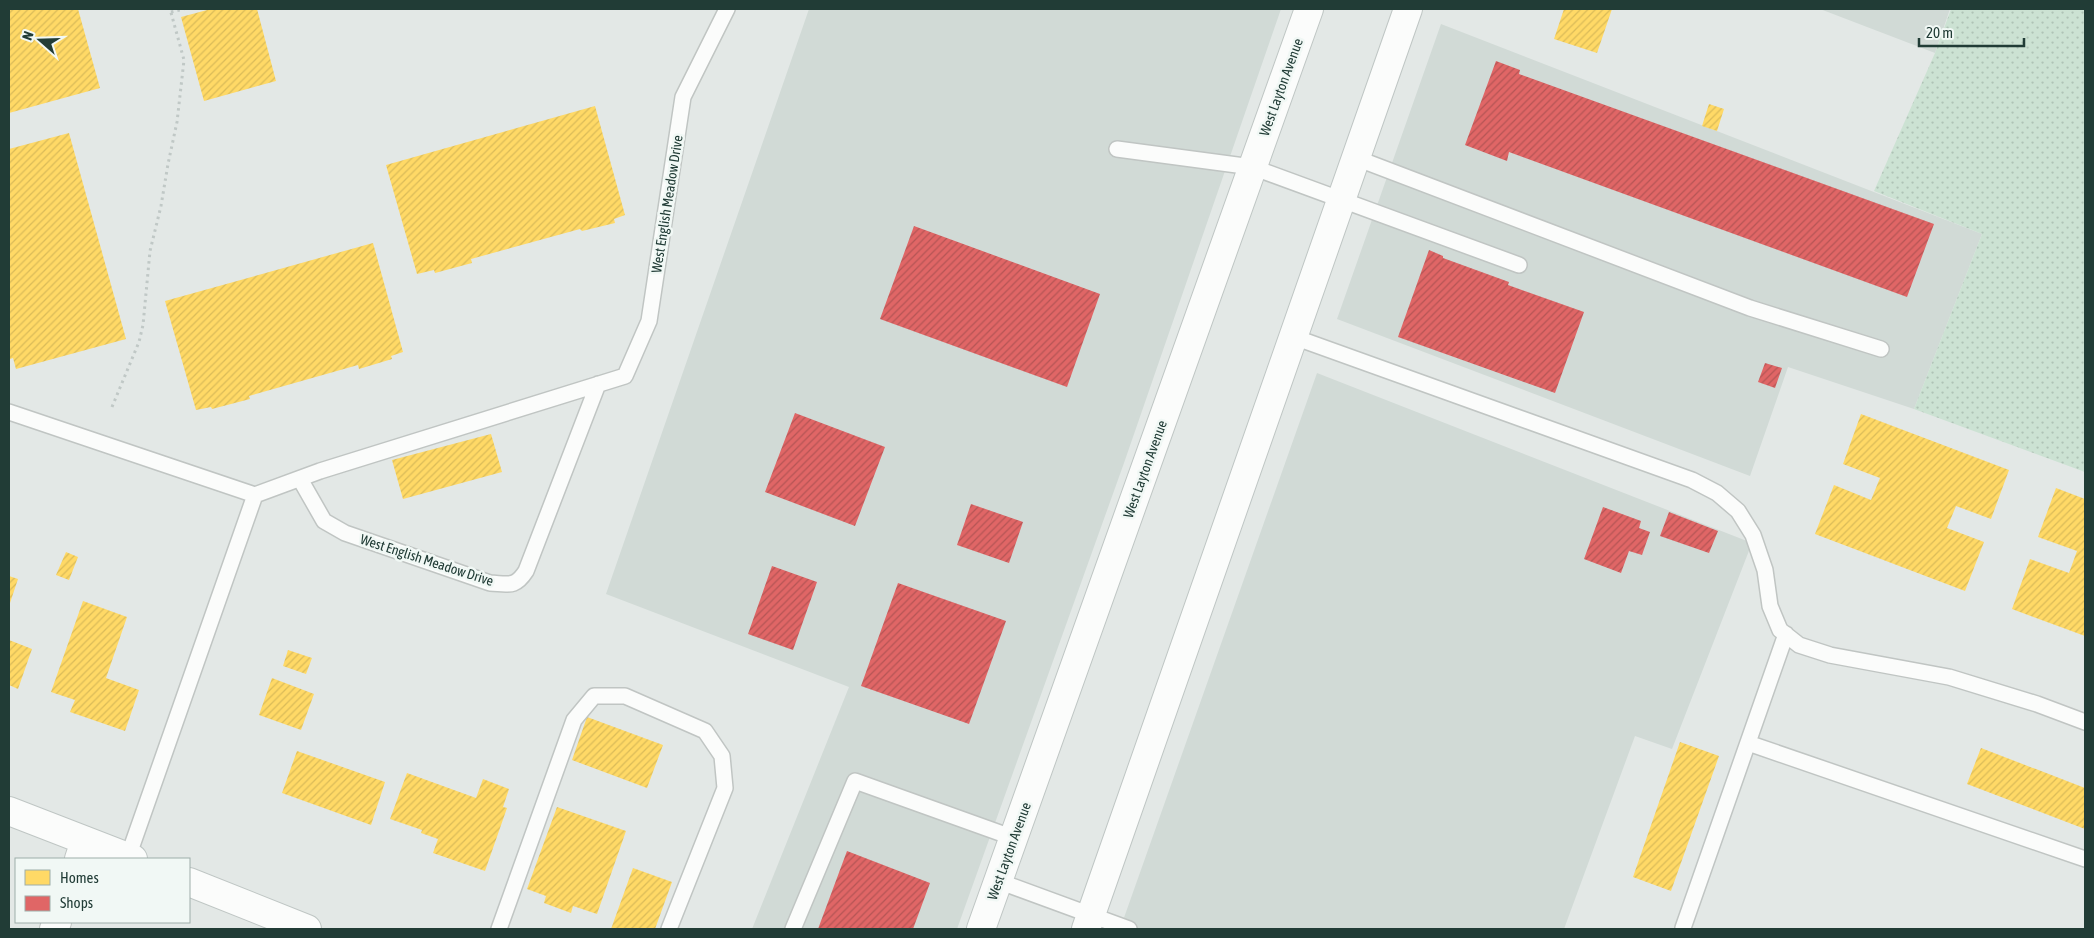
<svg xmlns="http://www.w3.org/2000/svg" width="2094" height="938" font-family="'Asap Condensed',sans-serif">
	<defs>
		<pattern id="green-dots" width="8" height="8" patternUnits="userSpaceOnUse" patternTransform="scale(1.25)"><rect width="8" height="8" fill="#cce2d3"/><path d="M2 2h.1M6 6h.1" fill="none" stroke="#afc3b6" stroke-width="1.8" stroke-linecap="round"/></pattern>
		<pattern id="homes-hatch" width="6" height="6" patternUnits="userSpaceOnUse" patternTransform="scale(1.25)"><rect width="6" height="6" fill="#ffd966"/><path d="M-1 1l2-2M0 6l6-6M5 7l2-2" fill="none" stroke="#dabb59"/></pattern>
		<pattern id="shops-hatch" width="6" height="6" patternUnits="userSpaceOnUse" patternTransform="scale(1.25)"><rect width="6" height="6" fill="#e06666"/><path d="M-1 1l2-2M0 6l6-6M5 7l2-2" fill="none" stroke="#b55555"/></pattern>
	</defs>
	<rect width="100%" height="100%" fill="#e3e8e6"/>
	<path fill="#d1dad6" d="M809 9H1281L1124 463 957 929H752L849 687 606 594Z
		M1820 9H1950L1935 53Z
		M1441 24 1982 234 1914 409 1788 367 1750 476 1337 319Z
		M1317 373 1752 543 1672 749 1635 736 1564 929H1120Z"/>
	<path fill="url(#green-dots)" d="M1951 9H2085V472L1914 409 1982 234 1874 191 1935 53Z"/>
	<path fill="url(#homes-hatch)" d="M9 9H78L100 88 9 113Z
		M211 9H257L276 81 204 101 181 17Z
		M1564 9H1612L1597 53 1554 39Z
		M1709 104 1724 109 1717 131 1702 126Z
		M595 106 625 215 614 219 615 223 582 231 580 229 471 259 472 263 435 273 434 270 417 274 386 165Z
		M69 133 126 339 16 369 13 358 10 359 9 355V149Z
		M373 243 403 352 391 356 392 359 359 369 358 365 249 396 250 399 212 409 211 407 196 410 165 301Z
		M1861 414 2009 470 1991 519 1956 506 1947 528 1984 542 1965 591 1815 534 1834 485 1871 500 1880 478 1843 464Z
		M491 434 502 472 403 499 392 460Z
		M2056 488 2085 499V636L2012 609 2030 559 2069 573 2077 551 2038 537Z
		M66 552 78 557 69 580 56 575Z
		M9 576 18 579 9 606Z
		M83 601 127 617 106 678 139 690 125 731 70 712 75 700 51 692Z
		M9 640 32 649 18 689 9 685Z
		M288 650 312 658 306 674 283 666Z
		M272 678 314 694 301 730 259 715Z
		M587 717 663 745 647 788 572 760Z
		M1680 742 1719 756 1671 891 1633 877Z
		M1981 748 2085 788V829L1967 784Z
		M297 751 385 782 371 825 282 793Z
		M407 773 476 798 483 779 509 789 503 807 507 808 485 871 433 853 438 839 421 833 422 830 390 819Z
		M557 807 626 831 597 914 573 906 571 913 544 903 546 896 527 889Z
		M633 868 672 882 655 929H611Z"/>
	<path fill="url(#shops-hatch)" d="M1496 61 1520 70 1519 74 1934 224 1907 297 1509 152 1507 161 1465 145Z
		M914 226 1100 294 1067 387 880 319Z
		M1429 250 1443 256V258L1509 282 1508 285 1584 312 1555 393 1398 337Z
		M1765 363 1782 368 1775 388 1758 382Z
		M795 413 885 447 855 526 765 492Z
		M971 504 1023 522 1009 563 957 545Z
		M1603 507 1641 521 1639 528 1650 532 1642 555 1629 551 1621 573 1584 559Z
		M1669 512 1718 531 1709 553 1660 536Z
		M772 566 817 582 793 650 748 634Z
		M898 583 1006 621 969 724 861 686Z
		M847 851 930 883 913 929H818Z"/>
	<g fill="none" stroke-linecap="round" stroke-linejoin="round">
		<g stroke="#c0c5c3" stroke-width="18">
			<path id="lane" d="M1117 149 1252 167 1519 265
				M1356 158 1750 308 1881 349
				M1294 337 1692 480 1717 493 1738 511 1753 535 1765 570 1770 606 1780 630 1799 645 1830 655 1949 677 2037 704 2085 722
				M9 412 255 495 320 471 625 376 649 321 683 97 727 9
				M300 479 324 521 345 533 490 583C509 584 515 588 526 571L598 384
				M1748 743 2085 859
				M128 857 255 495
				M998 881 1129 929
				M1683 928 1786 634
				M499 929 574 720 594 696H625L705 731 722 756 725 788 669 929
				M793 929 855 781 1014 838"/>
		</g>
		<g stroke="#c0c5c3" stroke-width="30">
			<path id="street" d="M79 859 85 841
				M54 929 57 922"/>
		</g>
		<g stroke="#bfc6c4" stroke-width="30">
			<path id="secondary" d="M9 811 133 859
				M189 882 307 929
				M981 929 1309 9
				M1086 929 1408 9"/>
		</g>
		<path stroke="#c0c8c6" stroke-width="3" stroke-dasharray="2.5 4" stroke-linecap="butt" d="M171 12 184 9
			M112 407 139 342 143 325 150 251 161 206 168 164 177 122 184 60 170 9"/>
		<use href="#lane" stroke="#fbfcfb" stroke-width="15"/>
		<use href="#street" stroke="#fbfcfb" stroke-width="28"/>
		<use href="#secondary" stroke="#fbfcfb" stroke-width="28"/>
	</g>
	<g text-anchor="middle" stroke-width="5" stroke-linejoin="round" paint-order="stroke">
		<g font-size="14" fill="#213c36" stroke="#f1f8f5">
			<text transform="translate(1281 87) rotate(-70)" y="5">West Layton Avenue</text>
			<text transform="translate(667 204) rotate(-81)" y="5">West English Meadow Drive</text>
			<text transform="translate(1145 469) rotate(-70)" y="5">West Layton Avenue</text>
			<text transform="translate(427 560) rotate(18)" y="5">West English Meadow Drive</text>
			<text transform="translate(1009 851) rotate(-70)" y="5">West Layton Avenue</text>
		</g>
	</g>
	<rect width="2094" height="938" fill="none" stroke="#213c36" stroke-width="20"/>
	<rect x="15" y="858" width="175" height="65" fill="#f1f8f5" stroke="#9eada9"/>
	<rect x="25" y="870" width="25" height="15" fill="#ffd966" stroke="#9eada9"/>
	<text x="60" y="883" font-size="15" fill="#213c36">Homes</text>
	<rect x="25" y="896" width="25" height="15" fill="#e06666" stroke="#9eada9"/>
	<text x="60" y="908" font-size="15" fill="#213c36">Shops</text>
	<g transform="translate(40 40) rotate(290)" stroke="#f1f8f5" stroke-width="4" paint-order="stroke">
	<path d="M0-4L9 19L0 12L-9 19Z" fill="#213c36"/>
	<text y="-8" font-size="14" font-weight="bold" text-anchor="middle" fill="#213c36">N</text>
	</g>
	<path d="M1919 38v8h105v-8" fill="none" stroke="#213c36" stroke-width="2.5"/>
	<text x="1926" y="38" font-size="15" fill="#213c36" stroke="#f1f8f5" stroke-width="4" paint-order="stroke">20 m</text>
</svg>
